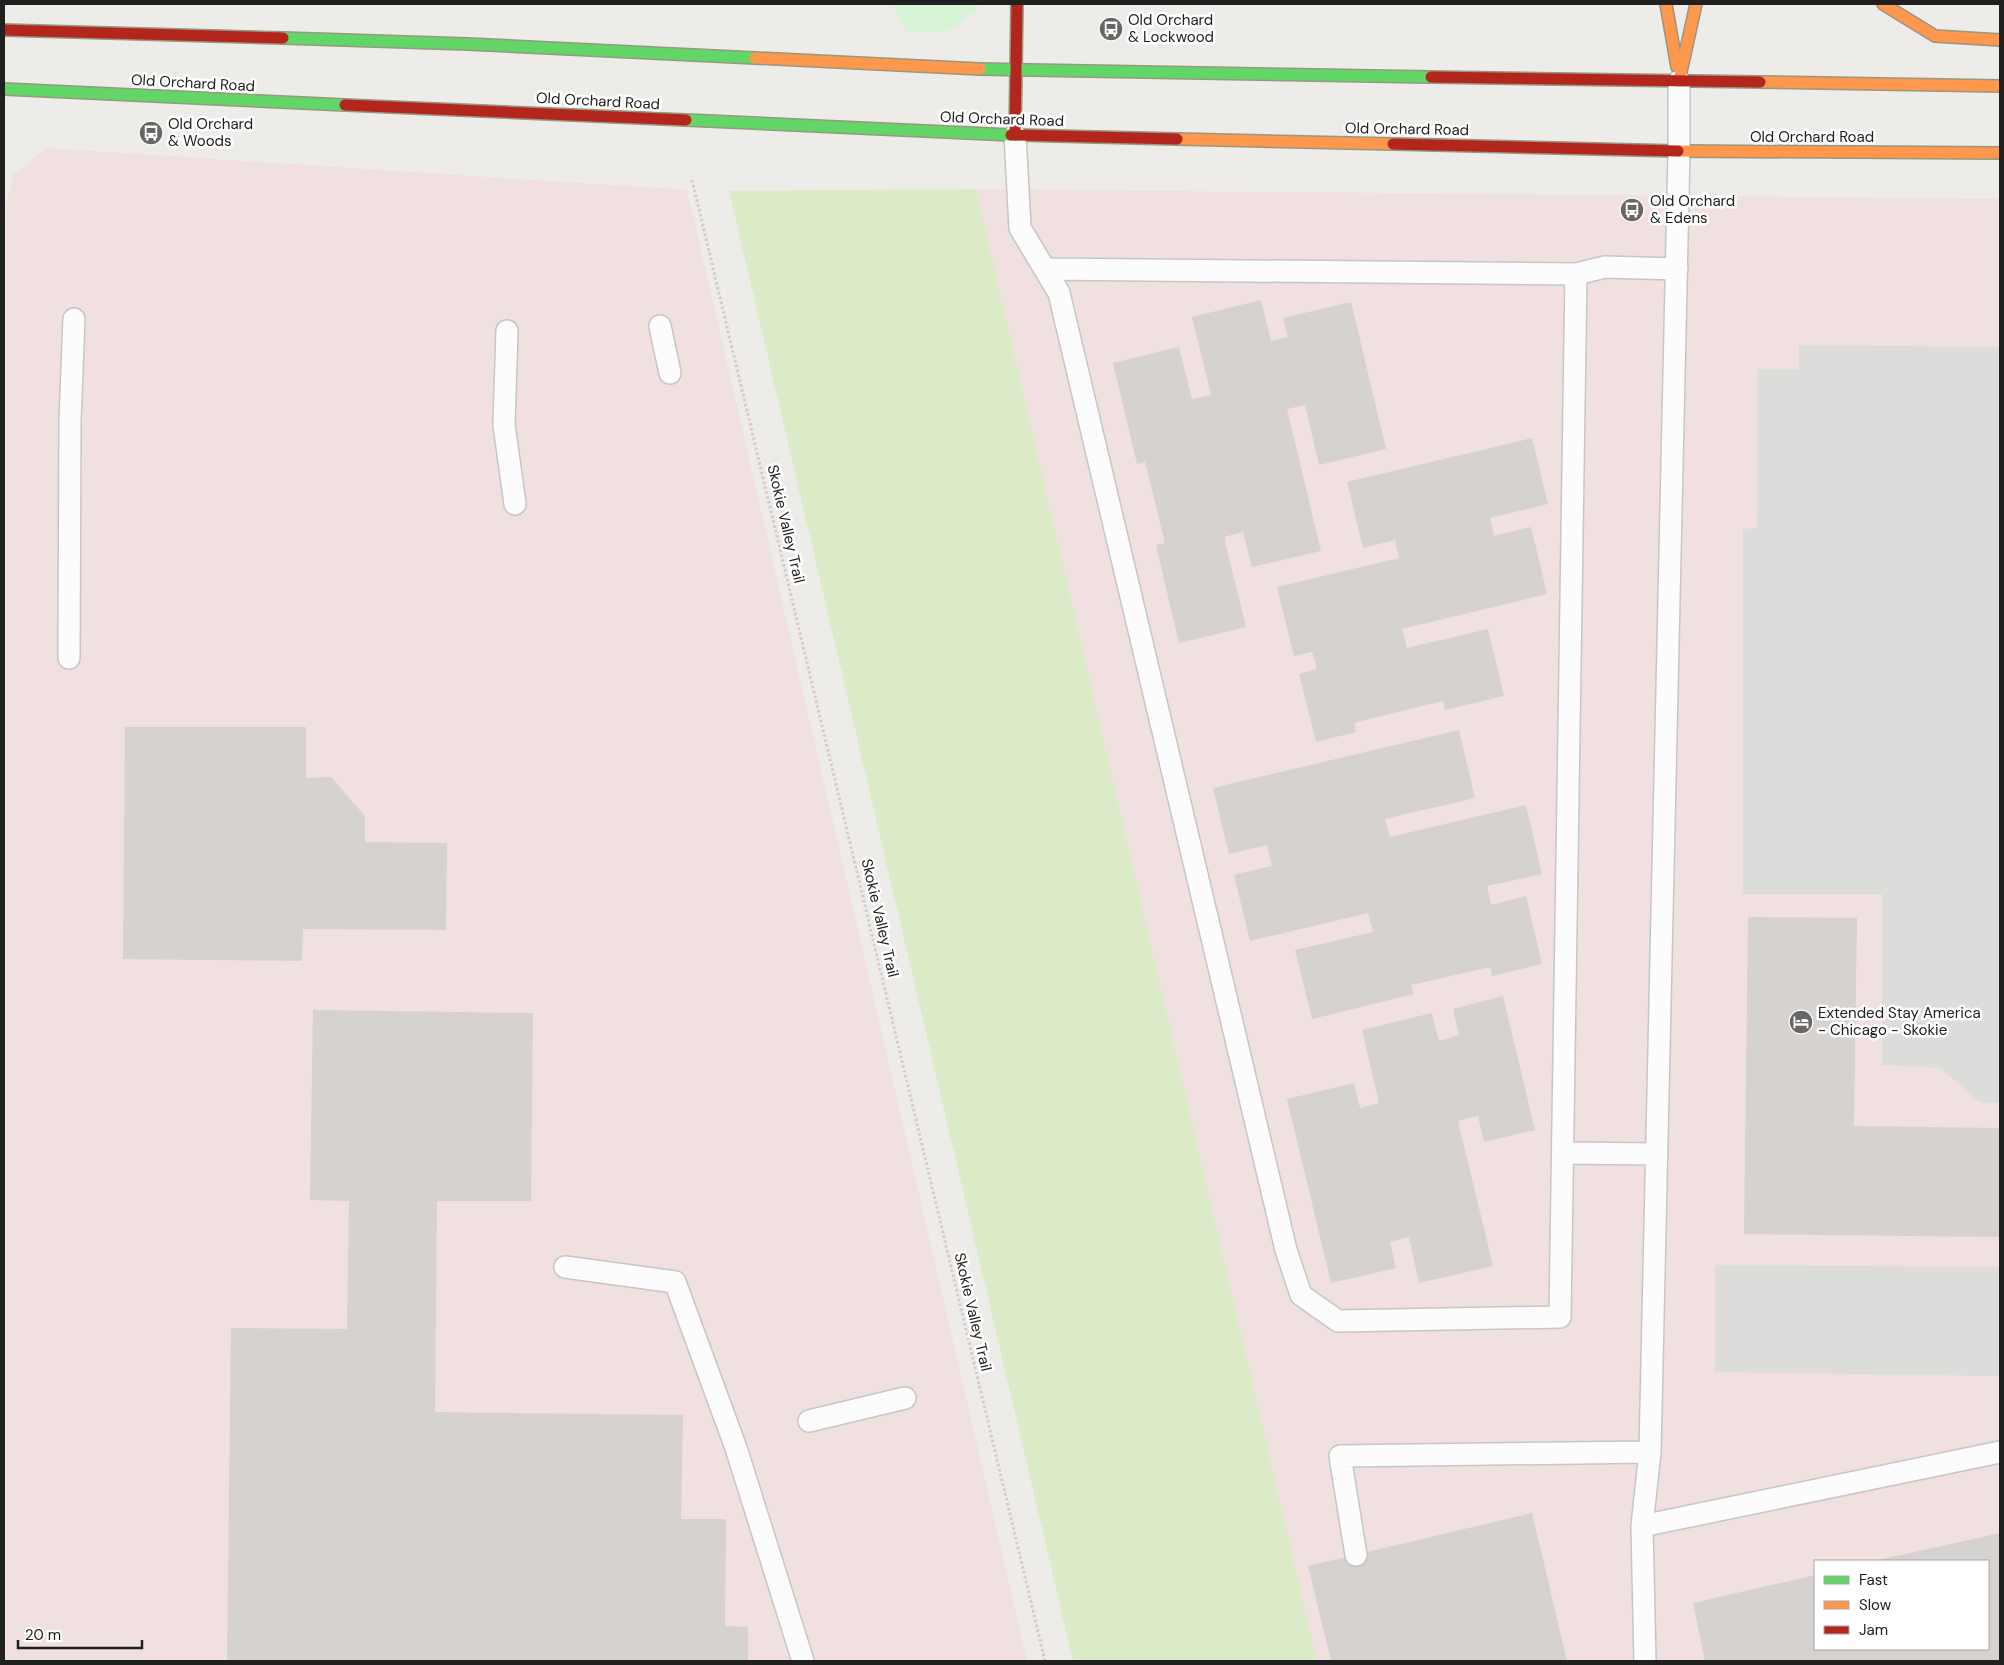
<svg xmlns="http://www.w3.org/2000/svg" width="2004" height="1665" font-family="'DM Sans',sans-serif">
	<rect width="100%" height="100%" fill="#eeece9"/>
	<path fill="#f0e0df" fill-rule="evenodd" d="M47 148 687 190 1027 1661H4V218L13 175Z
		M976 189 2000 199V1661H1317ZM1815 1561H1988V1649H1815Z"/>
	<path fill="#dcdcda" d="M1799 345 2000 347V1103H1981L1940 1068 1882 1065V894H1743V529L1757 528 1758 369H1799Z
		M1715 1265 2000 1267V1376L1715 1372Z"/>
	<path fill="#dbebc7" d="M976 189 1317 1661H1073L729 191Z"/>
	<path fill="#d7f4d7" d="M891 4H979L978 10 948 31 908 33Z"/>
	<path fill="#d5d2d0" d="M1261 300 1271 341 1288 337 1283 318 1351 302 1386 449 1319 465 1305 405 1287 409 1321 551 1252 567 1243 532 1224 537 1246 627 1179 643 1156 545 1165 543 1145 462 1137 464 1113 363 1179 347 1192 399 1211 395 1192 317Z
		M1532 438 1548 504 1490 518 1494 536 1531 527 1547 594 1402 629 1407 648 1488 629 1504 696 1445 710 1443 701 1354 723 1356 732 1316 742 1299 674 1317 669 1312 652 1294 656 1277 587 1399 558 1395 540 1363 548 1347 482Z
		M125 727H306V778L331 777 365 816V842L447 843 446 930 303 929 302 961 123 959Z
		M1459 730 1475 798 1385 819 1390 837 1526 805 1542 874 1487 886 1491 905 1526 896 1542 964 1492 976 1490 967 1411 985 1414 994 1312 1019 1295 950 1373 932 1368 913 1250 941 1234 875 1272 866 1267 845 1229 854 1213 788Z
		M1748 917 1857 918 1854 1126 2000 1128V1237L1744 1234Z
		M1503 996 1535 1130 1484 1142 1478 1116 1458 1121 1493 1266 1419 1283 1409 1237 1390 1242 1396 1268 1331 1283 1287 1099 1354 1083 1360 1108 1379 1103 1362 1030 1432 1013 1439 1041 1459 1035 1453 1009Z
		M313 1010 533 1013 531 1201H437L435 1412 683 1415 681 1519H726L725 1626 748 1627V1661H227L231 1328 347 1329 349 1201 310 1200Z
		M1532 1513 1567 1661H1331L1308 1566Z
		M2000 1533V1661H1705L1693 1603 1815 1575V1649H1988V1561L1879 1560Z"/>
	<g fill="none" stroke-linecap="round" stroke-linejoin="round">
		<g stroke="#c7c6c5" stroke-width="24">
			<path id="lane" d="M1015 135 1020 228 1059 293 1286 1250 1301 1295 1338 1321 1560 1317 1576 274 1045 269
				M1576 274 1605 267 1677 269
				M660 326 670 373
				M507 331 504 425 515 504
				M69 658 70 420 74 319
				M1563 1153 1657 1154
				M565 1267 675 1282 736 1448 803 1661
				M809 1421 905 1398
				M1642 1526 2000 1452
				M1356 1555 1340 1456 1650 1452
				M1645 1661 1642 1526 1650 1452 1679 151V81"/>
		</g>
		<g stroke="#979880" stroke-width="14">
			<path id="fast" d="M283 38 467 44 755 58
				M980 69 1431 77
				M4 89 345 105
				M686 120 1011 135"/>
		</g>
		<g stroke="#979880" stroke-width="14">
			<path id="slow" d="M1666 4 1677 67
				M1883 4 1935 36 2000 40
				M755 58 980 69
				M1679 81 1696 4
				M1760 82 2000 86
				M1177 139 1393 144
				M1678 151 2000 153"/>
		</g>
		<g stroke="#979880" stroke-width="14">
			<path id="jam" d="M4 30 283 38
				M1431 77 1760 82
				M345 105 686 120
				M1011 135 1177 139
				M1015 135 1017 4
				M1393 144 1678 151"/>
		</g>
		<path stroke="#d7c9c7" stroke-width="3" stroke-dasharray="2.5 2.5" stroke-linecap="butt" d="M692 180 1045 1661"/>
		<use href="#lane" stroke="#fcfcfc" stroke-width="21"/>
		<use href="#fast" stroke="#63d668" stroke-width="11"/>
		<use href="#slow" stroke="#ff974d" stroke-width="11"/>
		<use href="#jam" stroke="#b3261e" stroke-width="11"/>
	</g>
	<defs>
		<g id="bus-disc" transform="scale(1.25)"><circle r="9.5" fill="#686766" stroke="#fff"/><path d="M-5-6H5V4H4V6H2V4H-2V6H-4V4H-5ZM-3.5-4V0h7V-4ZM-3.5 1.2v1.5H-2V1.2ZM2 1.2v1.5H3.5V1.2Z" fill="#fff"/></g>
		<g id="hotel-disc" transform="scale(1.25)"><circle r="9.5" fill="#686766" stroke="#fff"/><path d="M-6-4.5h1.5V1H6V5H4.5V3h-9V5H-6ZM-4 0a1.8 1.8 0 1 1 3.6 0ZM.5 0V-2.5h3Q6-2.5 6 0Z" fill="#fff"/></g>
	</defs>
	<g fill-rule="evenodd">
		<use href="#bus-disc" x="1111" y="29"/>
		<use href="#bus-disc" x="151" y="133"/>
		<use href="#bus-disc" x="1632" y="210"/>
		<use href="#hotel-disc" x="1801" y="1022"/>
	</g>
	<g text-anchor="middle" stroke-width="5" stroke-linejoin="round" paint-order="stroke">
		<g font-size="15" fill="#202020" stroke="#fff" text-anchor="start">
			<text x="1128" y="25">Old Orchard<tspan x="1128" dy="17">&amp; Lockwood</tspan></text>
			<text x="168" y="129">Old Orchard<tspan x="168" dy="17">&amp; Woods</tspan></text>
			<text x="1650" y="206">Old Orchard<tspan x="1650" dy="17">&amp; Edens</tspan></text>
			<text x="1818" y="1018">Extended Stay America<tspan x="1818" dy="17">- Chicago - Skokie</tspan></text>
		</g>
		<g font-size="15" fill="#202020" stroke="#fff">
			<text transform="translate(193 83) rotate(3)" y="5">Old Orchard Road</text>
			<text transform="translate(598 101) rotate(3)" y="5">Old Orchard Road</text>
			<text transform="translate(1002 119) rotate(2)" y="5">Old Orchard Road</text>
			<text transform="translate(1407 129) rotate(1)" y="5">Old Orchard Road</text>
			<text x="1812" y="142">Old Orchard Road</text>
			<text transform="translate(786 524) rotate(77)" y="5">Skokie Valley Trail</text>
			<text transform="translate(880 918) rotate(77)" y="5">Skokie Valley Trail</text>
			<text transform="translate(973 1312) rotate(77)" y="5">Skokie Valley Trail</text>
		</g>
	</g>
	<rect width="2004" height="1665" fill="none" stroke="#202020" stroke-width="10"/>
	<rect x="1814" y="1560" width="175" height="90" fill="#ffffff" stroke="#a6a6a6"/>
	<rect x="1824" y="1576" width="25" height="8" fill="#63d668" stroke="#a6a6a6"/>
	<text x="1859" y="1585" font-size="15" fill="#202020">Fast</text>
	<rect x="1824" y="1601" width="25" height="8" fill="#ff974d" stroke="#a6a6a6"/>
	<text x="1859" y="1610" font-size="15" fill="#202020">Slow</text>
	<rect x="1824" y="1626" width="25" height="8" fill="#b3261e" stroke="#a6a6a6"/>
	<text x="1859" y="1635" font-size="15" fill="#202020">Jam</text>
	<path d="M18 1640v8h124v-8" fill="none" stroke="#202020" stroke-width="2.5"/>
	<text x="25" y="1640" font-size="15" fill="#202020" stroke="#ffffff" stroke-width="4" paint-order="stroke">20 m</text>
</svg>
